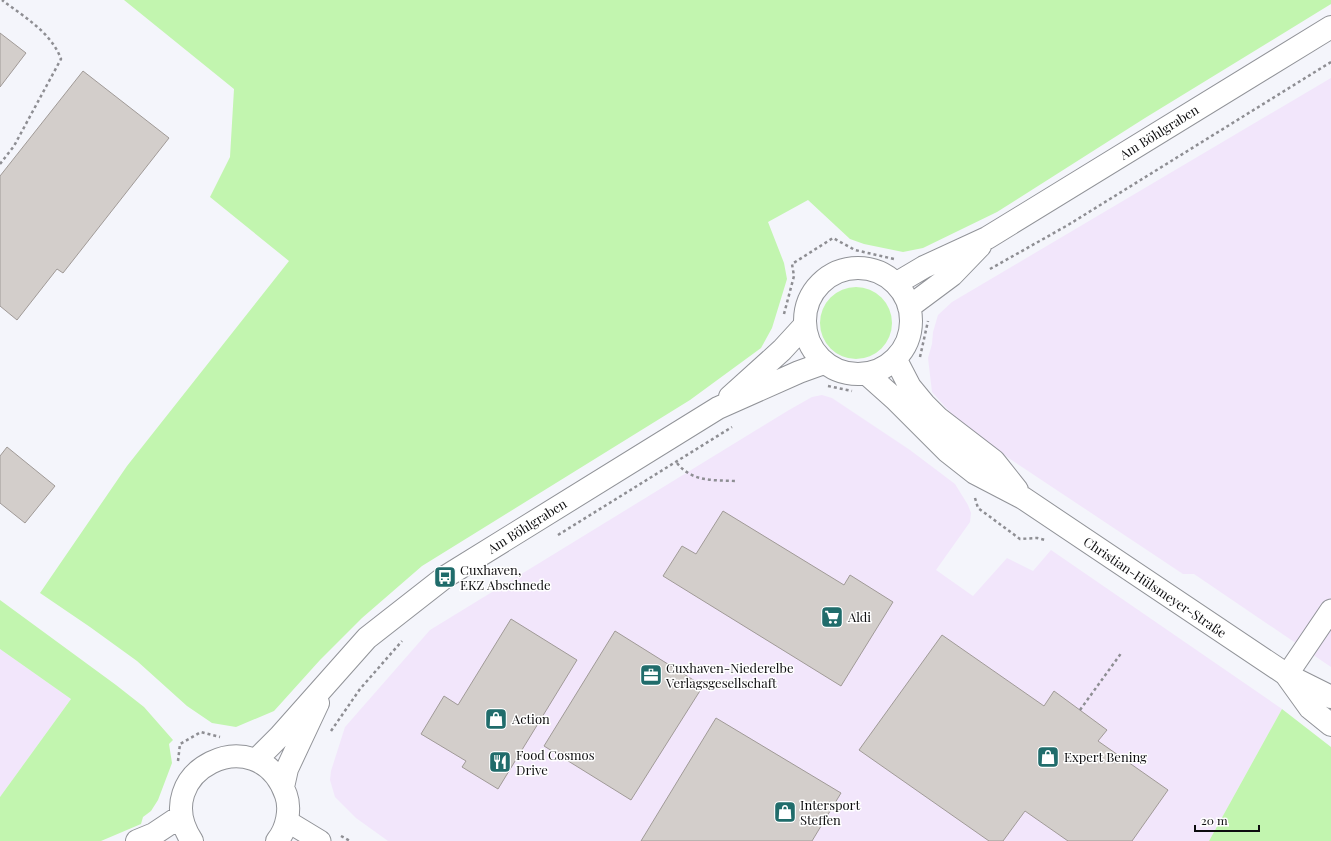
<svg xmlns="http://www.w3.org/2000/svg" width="1331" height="841" font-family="'Playfair Display',serif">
	<rect width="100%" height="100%" fill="#f4f5fb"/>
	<path fill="#f2e6fb" d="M1331 78V667L1194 574H1183L1007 457 956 419 932 392 928 358 932 344 933 332 938 315 952 302Z
		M822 395 832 398 910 450 955 484 968 505 971 513 970 522 936 570 973 596 1007 558 1033 571 1051 550 1282 709 1209 841H388L356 818 335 797 330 780 331 771 345 727 430 630 789 410 812 397Z
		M0 649 71 699 0 797Z"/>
	<path fill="#c2f5af" d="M124 0H1331V4L1145 118 997 212 923 248 903 252 864 244 850 239 808 200 768 222 784 263 787 279 772 328 761 348 690 400 422 566 362 618 320 660 274 711 236 727 212 723 187 706 137 661 90 627 40 593 127 466 289 261 210 197 230 157 234 89Z
		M820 323a36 36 0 1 1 72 0a36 36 0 1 1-72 0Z
		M0 600 116 685 144 707 173 740 169 744 172 763 158 800 151 811 143 817 141 824 101 841H0V797L71 699 0 649Z
		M1282 709 1331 747V841H1209Z"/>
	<path fill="#d3cecb" stroke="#a09a97" d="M0 33 26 53 0 87Z
		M83 71 169 138 63 273 57 269 17 320 0 306V176Z
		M7 447 55 486 25 523 0 503V456Z
		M723 511 844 585 850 575 893 602 841 686 663 576 682 546 696 554Z
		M511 619 577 660 498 789 462 767 466 761 421 734 444 696 458 705Z
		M615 631 703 686 631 800 544 746Z
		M942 635 1044 706 1054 691 1107 730 1098 741 1168 790 1132 841H1068L1025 811 1003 841H989L859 750Z
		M716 718 841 793 812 841H641Z"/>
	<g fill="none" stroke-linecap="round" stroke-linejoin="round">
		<g stroke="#919398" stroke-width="23">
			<path id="minor" d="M1287 675 1331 610
				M287 821 320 841"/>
		</g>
		<g stroke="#919398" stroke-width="24">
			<path id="tertiary" d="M805 321a53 53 0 1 1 106 0a53 53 0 1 1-106 0Z
				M897 283 924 267 987 238 1331 27
				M909 307 952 275 980 246
				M896 360 910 387 924 404 938 418 994 461 1017 490
				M867 374 895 399 947 451 975 473 1023 498 1287 675 1331 697
				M730 397 782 350 804 326
				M1287 676 1310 708 1331 725
				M256 760 280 736 367 638 445 577 718 408 799 372 824 363
				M283 787 287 769 318 703
				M137 841 154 834 181 816
				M192 841C146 772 258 716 286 795 291 809 287 829 277 841"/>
		</g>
		<path stroke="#8e8e93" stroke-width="2.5" stroke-dasharray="3 3" stroke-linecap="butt" d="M0 164 14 146 61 59C51 32 24 17 2 0
			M990 269 1068 225 1331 62
			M784 314 794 276 792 264 833 238 855 250 894 259
			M920 357 928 321
			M828 386 852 391
			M677 463C692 482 713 480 735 481
			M975 498 978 508 1020 539 1037 538 1045 540
			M558 535 732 427
			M1080 710 1122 652
			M331 731 360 689 402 641
			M178 761 180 744 201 732 220 737
			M341 836 350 841"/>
		<use href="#minor" stroke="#fff" stroke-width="21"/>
		<use href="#tertiary" stroke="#fff" stroke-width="22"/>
	</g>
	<defs>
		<g id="bus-square" transform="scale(1.15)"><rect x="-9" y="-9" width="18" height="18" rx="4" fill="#206c6b" stroke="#fff"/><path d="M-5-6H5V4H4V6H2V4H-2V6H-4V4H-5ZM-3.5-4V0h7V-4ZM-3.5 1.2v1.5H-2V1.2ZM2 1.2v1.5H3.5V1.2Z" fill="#fff"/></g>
		<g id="supermarket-square" transform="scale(1.15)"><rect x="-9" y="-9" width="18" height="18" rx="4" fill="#206c6b" stroke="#fff"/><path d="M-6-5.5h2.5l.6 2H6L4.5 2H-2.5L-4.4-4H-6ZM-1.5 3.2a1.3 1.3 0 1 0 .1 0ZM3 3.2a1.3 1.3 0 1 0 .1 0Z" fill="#fff"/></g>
		<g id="office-square" transform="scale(1.15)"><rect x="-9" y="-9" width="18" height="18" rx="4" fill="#206c6b" stroke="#fff"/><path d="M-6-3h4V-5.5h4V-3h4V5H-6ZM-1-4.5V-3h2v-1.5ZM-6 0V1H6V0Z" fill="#fff"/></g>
		<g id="shop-square" transform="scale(1.15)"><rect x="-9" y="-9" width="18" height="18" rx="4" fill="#206c6b" stroke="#fff"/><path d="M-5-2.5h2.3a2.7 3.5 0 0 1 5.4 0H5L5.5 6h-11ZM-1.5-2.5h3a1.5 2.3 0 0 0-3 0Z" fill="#fff"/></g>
		<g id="restaurant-square" transform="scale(1.15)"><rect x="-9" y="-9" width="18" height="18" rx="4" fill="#206c6b" stroke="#fff"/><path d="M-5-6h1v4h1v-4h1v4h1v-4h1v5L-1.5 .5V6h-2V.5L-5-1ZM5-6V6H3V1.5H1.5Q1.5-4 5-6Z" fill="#fff"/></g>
	</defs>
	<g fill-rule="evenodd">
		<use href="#bus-square" x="445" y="577"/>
		<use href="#supermarket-square" x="832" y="617"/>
		<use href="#office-square" x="651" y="675"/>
		<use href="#shop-square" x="496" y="719"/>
		<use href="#shop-square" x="1048" y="757"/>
		<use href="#restaurant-square" x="500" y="762"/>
		<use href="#shop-square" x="785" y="812"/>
	</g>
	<g text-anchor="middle" stroke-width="3" stroke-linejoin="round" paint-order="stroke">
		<g font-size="13" fill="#0c0c0e" stroke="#fff">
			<text transform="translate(1159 132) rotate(-32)" y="5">Am Böhlgraben</text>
			<text transform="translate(527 526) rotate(-32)" y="5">Am Böhlgraben</text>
			<text transform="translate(1155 587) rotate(34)" y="5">Christian-Hülsmeyer-Straße</text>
		</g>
		<g font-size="13" fill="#0c0c0e" stroke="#fff" text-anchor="start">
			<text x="460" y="575">Cuxhaven,<tspan x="460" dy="15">EKZ Abschnede</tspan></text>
			<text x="848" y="622">Aldi</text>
			<text x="666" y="673">Cuxhaven-Niederelbe<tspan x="666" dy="15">Verlagsgesellschaft</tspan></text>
			<text x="512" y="724">Action</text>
			<text x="516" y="760">Food Cosmos<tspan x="516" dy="15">Drive</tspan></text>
			<text x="1064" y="762">Expert Bening</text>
			<text x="800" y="810">Intersport<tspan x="800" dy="15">Steffen</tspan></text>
		</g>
	</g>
	<path d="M1195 825v6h64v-6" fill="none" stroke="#0c0c0e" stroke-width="2"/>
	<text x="1201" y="825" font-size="12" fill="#0c0c0e" stroke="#ffffff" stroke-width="3" paint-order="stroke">20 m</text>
</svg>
